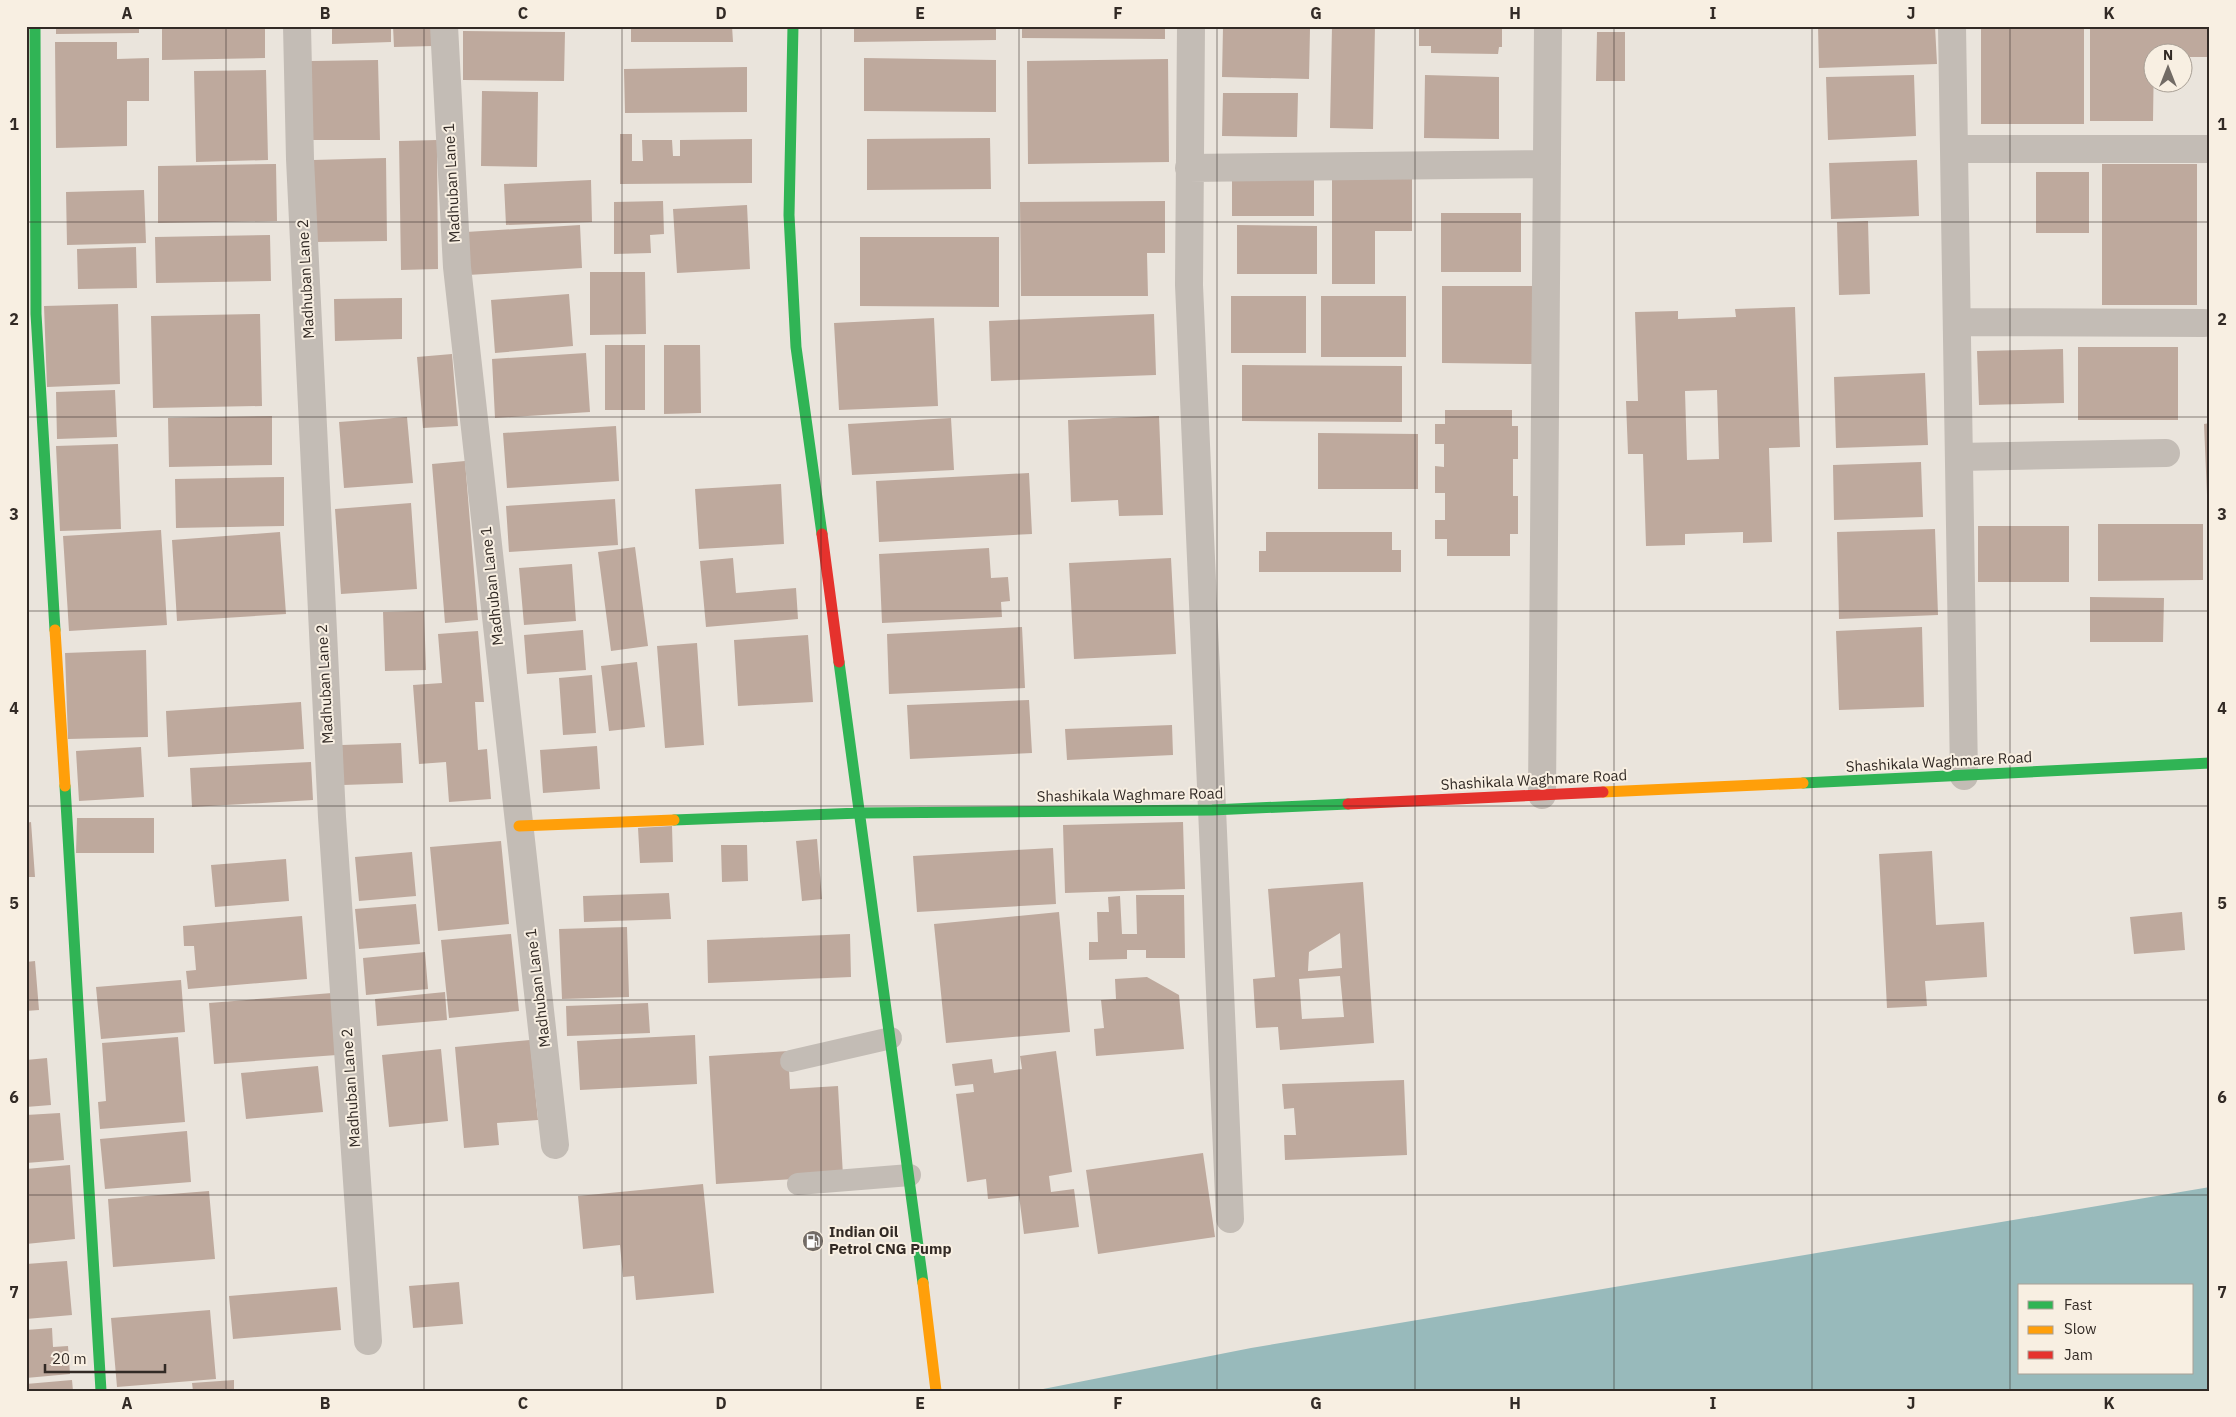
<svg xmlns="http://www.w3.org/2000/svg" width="2236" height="1417" font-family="'IBM Plex Sans',sans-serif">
	<rect width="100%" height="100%" fill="#eae4dc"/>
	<path fill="#98babb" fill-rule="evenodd" d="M2210 1187V1391H1033L1251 1348ZM2020 1286H2192V1373H2020Z"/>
	<path fill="#bea99d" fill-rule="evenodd" d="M56 26H139V33L56 34Z
		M162 26H265V58L162 60Z
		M332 26H391V42L332 44Z
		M393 26H433V46L394 47Z
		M631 26H732L733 42H631Z
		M854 26H996V40L854 42Z
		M1022 26H1165V39L1022 38Z
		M1332 26H1375L1373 129 1330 128Z
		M1419 26H1502V47H1499L1498 54 1431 53V46H1419Z
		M1818 26H1935L1937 64 1819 68Z
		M1981 26H2084V124H1981Z
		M2090 26H2208V57H2184V52H2154L2153 121H2090Z
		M1223 28 1310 29 1309 79 1222 77Z
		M463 31 565 32 564 81 463 80Z
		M1597 32H1625V81H1596Z
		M55 42H117V59L149 58V101H127V146L56 148Z
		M864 58 996 60V112L864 111Z
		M1168 59 1169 162 1028 164 1027 61Z
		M378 60 380 140H312L311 61Z
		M747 67V112L625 113 624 69Z
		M266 70 268 160 196 162 194 71Z
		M1425 75 1499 77V139L1424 138Z
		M1914 75 1916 136 1828 140 1826 77Z
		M482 91 538 92 537 167 481 166Z
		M1223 93H1298L1297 137 1222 136Z
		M620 134H632V161H643L642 140H672L673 156H680V140L752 139V183L620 184Z
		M990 138 991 189 867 190V139Z
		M437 140 438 269 401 270 399 141Z
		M386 158 387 241 315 242 313 160Z
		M1917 160 1919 216 1831 219 1829 163Z
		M276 164 277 221 158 223V166Z
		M2102 164H2197V305H2102Z
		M1232 170 1314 171V216H1232Z
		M2036 172H2089V233H2036Z
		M1332 178 1412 179V231H1375V284H1332Z
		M591 180 592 222 506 225 504 184Z
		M144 190 146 243 67 245 66 192Z
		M663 201 664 234 650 235 651 253 614 254V202Z
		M1165 201V253H1147L1148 296H1021L1020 202Z
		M747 205 750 269 677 273 673 209Z
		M1441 213H1521V272H1441Z
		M1868 221 1870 294 1839 295 1837 222Z
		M580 225 582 268 468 275 466 232Z
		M1237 225 1317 226V274H1237Z
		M270 235 271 281 156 283 155 237Z
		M860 237H999V307L860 306Z
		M136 247 137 288 78 289 77 249Z
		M590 272H645L646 334 590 335Z
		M1442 286H1535L1534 364 1442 363Z
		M569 294 573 346 495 353 491 300Z
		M1231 296H1306V353H1231Z
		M1321 296H1406V357H1321Z
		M402 298V339L335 341 334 299Z
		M118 304 120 384 47 387 44 306Z
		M1795 307 1800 447 1769 448 1772 542 1743 543V532L1685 534V545L1646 546 1643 454H1628L1626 401H1638L1635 312 1678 311V319L1736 317 1735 309ZM1717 390 1719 459 1687 460 1685 391Z
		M260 314 262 406 153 408 151 316Z
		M1154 314 1156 375 991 381 989 321Z
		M934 318 938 406 839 410 834 323Z
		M605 345H645V410H605Z
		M664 345H700L701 413 664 414Z
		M2078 347H2178V420H2078Z
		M2063 349 2064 403 1979 405 1977 351Z
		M586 353 590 412 495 418 492 359Z
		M452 354 458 426 423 428 417 357Z
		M1242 365 1402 366V422L1242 421Z
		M1925 373 1928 445 1836 448 1834 377Z
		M115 390 117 437 57 439 56 392Z
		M1445 410H1512V426H1518V459H1513V496H1518V534H1510V556H1447V539H1435V520H1445V493H1435V466L1444 467V444H1435V424H1445Z
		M272 416V465L169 467 168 418Z
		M1159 416 1163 515 1119 516 1118 500 1071 502 1068 420Z
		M407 417 413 483 344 488 339 422Z
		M951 418 954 470 852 475 848 424Z
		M2210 423V494L2207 495 2204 424Z
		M616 426 619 481 507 488 503 433Z
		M1318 433 1418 434V489H1318Z
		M118 444 121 529 60 531 56 446Z
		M465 461 478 620 445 623 432 464Z
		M1921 462 1923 517 1834 520 1833 465Z
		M1029 473 1032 534 879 542 876 481Z
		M284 477V526L176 528 175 479Z
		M781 484 784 544 699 549 695 489Z
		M615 499 618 545 509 552 506 506Z
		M411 503 417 589 341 594 335 509Z
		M2098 524H2203V580L2098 581Z
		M1978 526H2069V582H1978Z
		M1935 529 1938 615 1839 619 1837 532Z
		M161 530 167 625 69 631 63 536Z
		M280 532 286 614 177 621 172 540Z
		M1266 532H1392V550H1401V572H1259V551H1266Z
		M635 547 648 646 611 651 598 552Z
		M989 548 991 578 1008 577 1010 601 1001 602 1002 617 882 623 879 554Z
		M733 558 736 593 796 588 798 619 706 627 700 561Z
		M1171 558 1176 654 1074 659 1069 563Z
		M572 564 576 621 524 625 519 568Z
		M2090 597 2164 598 2163 642H2090Z
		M424 611 426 670 385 671 383 612Z
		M1022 627 1025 688 889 694 887 634Z
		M1922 627 1924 707 1839 710 1836 631Z
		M583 630 586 670 527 674 524 635Z
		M478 631 484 702H475L478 750 487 749 491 799 449 802 446 762 419 764 413 685 442 683 438 634Z
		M808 635 813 702 738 706 734 640Z
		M697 643 704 745 665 748 657 646Z
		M146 650 148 737 68 739 65 653Z
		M637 662 645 727 609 731 601 666Z
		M592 675 596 733 563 735 559 678Z
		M1029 700 1032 753 910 759 907 705Z
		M301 702 304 749 168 757 166 711Z
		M1172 725 1173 755 1067 760 1065 729Z
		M401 743 403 783 343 785 342 745Z
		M597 746 600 789 543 793 540 750Z
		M141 747 144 797 79 801 76 751Z
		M311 762 313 800 192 807 190 768Z
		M77 818H154V853H76Z
		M31 822 35 877H26V823Z
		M1183 822 1185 889 1065 893 1063 825Z
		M672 826 673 862 640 863 638 828Z
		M817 839 822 899 802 901 796 841Z
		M501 841 509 924 438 931 430 847Z
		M721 845H747L748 881 722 882Z
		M1053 848 1056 904 917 912 913 856Z
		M1932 851 1936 925 1984 922 1987 977 1925 981 1927 1006 1887 1008 1879 854Z
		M412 852 416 896 359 901 355 857Z
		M286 859 289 901 215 907 211 865Z
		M1363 882 1374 1043 1280 1050 1278 1027 1256 1028 1253 979 1275 977 1268 889ZM1340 933 1342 968 1308 971 1309 952ZM1340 976 1344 1017 1302 1019 1299 979Z
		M669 893 671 919 584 922 583 896Z
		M1136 895H1184L1185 958H1146V950H1127V959L1089 960V942H1098L1097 912H1109L1108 897 1120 896 1122 934H1137Z
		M416 904 420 944 359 949 355 909Z
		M1059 912 1070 1032 946 1043 934 924Z
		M2182 912 2185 950 2134 954 2130 917Z
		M302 916 307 979 188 989 186 971 196 970 194 946H184L183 926Z
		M627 927 629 997 562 999 559 929Z
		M511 934 519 1011 449 1018 441 940Z
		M850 934 851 977 708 983 707 940Z
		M425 952 428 989 366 995 363 958Z
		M35 961 39 1010 26 1011V962Z
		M1147 977 1179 995 1184 1049 1096 1056 1094 1029 1104 1028 1101 1000 1116 999 1115 979Z
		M181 980 185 1032 101 1039 96 987Z
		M445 992 447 1020 377 1026 375 999Z
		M332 993 337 1055 214 1064 209 1003Z
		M648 1003 650 1033 567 1036 566 1006Z
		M695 1035 697 1084 580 1090 577 1041Z
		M178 1037 185 1122 100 1129 98 1102 106 1101 102 1043Z
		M530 1040 538 1120 497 1123 499 1145 464 1148 455 1047Z
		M441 1049 448 1121 389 1127 382 1055Z
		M788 1051 790 1089 838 1086 843 1176 716 1184 709 1056Z
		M1056 1051 1072 1172 1049 1176 1051 1192 1074 1189 1079 1227 1024 1234 1019 1196 988 1199 986 1179 967 1182 956 1094 974 1092 973 1084 955 1086 952 1064 992 1059 994 1073 1022 1069 1020 1056Z
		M47 1058 51 1105 26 1107V1060Z
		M318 1066 323 1112 246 1119 241 1073Z
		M1404 1080 1407 1155 1285 1160 1284 1135H1296L1294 1108 1284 1109 1282 1084Z
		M60 1113 64 1160 26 1163V1115Z
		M187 1131 191 1182 105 1189 100 1139Z
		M1203 1153 1215 1237 1098 1254 1086 1170Z
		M70 1165 75 1239 26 1244V1169Z
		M703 1184 714 1293 636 1300 634 1276 623 1277 620 1245 583 1249 578 1196Z
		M209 1191 215 1259 113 1267 108 1199Z
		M67 1261 72 1315 26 1319V1264Z
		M459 1282 463 1324 413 1328 409 1286Z
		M337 1287 341 1330 233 1339 229 1296Z
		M210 1310 216 1379 117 1387 111 1318Z
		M52 1328 53 1347 68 1346 70 1374 26 1378V1330Z
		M72 1380 73 1391H26V1384Z
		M234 1380V1391H193L192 1383Z"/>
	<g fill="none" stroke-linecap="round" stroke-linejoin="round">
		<path stroke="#c3bcb5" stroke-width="22" d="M791 1061 891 1038
			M798 1184 910 1175"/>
		<path stroke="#c3bcb5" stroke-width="28" d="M297 26 300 159 332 817 368 1341
			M444 26 457 267 555 1145
			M1191 26 1189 285 1230 1219
			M1952 26 1964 776
			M1955 149H2210
			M1189 168 1547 164
			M1957 322 2204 323
			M1959 457 2166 453
			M1542 795 1548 26"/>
		<path stroke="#30b455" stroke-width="11" d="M35 26 36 314 55 630
			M793 26 789 215 796 347 822 534
			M839 662 923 1283
			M1803 783 2210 763
			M65 786 101 1391
			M674 820 860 813 1212 810 1348 804"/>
		<path stroke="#ff9f0a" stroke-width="11" d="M55 630 65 786
			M1603 792 1803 783
			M519 826 674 820
			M923 1283 936 1391"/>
		<path stroke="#e5322d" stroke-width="11" d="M822 534 839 662
			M1348 804 1603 792"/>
	</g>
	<path fill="none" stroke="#322a25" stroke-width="1" stroke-opacity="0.55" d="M226 26V1391M424 26V1391M622 26V1391M821 26V1391M1019 26V1391M1217 26V1391M1415 26V1391M1614 26V1391M1812 26V1391M2010 26V1391M26 222H2210M26 417H2210M26 611H2210M26 806H2210M26 1000H2210M26 1195H2210"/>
	<defs>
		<g id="fuel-disc" transform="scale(1.125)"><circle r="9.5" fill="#726b65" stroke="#f8efe2"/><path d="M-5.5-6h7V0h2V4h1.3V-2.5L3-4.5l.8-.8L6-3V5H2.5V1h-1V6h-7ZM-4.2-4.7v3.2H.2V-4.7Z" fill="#fff"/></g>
	</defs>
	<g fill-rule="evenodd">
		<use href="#fuel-disc" x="813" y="1241"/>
	</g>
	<g text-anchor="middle" stroke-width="4" stroke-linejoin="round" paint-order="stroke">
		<g font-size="15" fill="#322a25" stroke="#f8efe2">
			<text transform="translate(452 183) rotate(-93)" y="5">Madhuban Lane 1</text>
			<text transform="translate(306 279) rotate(-93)" y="5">Madhuban Lane 2</text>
			<text transform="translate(492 586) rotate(-96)" y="5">Madhuban Lane 1</text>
			<text transform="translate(325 684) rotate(-93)" y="5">Madhuban Lane 2</text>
			<text transform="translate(1939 762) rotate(-3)" y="5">Shashikala Waghmare Road</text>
			<text transform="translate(1534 780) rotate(-3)" y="5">Shashikala Waghmare Road</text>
			<text transform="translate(1130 795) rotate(-1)" y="5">Shashikala Waghmare Road</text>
			<text transform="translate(538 988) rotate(-97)" y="5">Madhuban Lane 1</text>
			<text transform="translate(351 1088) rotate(-94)" y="5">Madhuban Lane 2</text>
		</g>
		<g font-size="15" font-weight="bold" fill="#322a25" stroke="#f8efe2" text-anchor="start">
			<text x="829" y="1237">Indian Oil<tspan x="829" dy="17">Petrol CNG Pump</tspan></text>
		</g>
	</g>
	<rect width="2236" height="1417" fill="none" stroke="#f8efe2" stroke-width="55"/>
	<rect x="2018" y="1284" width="175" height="90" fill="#f8efe2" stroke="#a9a096"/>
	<rect x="2028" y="1301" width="25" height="8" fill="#30b455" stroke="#a9a096"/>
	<text x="2064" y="1310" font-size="15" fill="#322a25">Fast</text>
	<rect x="2028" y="1326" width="25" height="8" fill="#ff9f0a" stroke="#a9a096"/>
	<text x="2064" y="1334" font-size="15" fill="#322a25">Slow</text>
	<rect x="2028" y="1351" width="25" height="8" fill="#e5322d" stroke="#a9a096"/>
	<text x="2064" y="1360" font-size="15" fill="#322a25">Jam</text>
	<g transform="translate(2168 68)"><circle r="24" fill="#f8efe2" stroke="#a9a096"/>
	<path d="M0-4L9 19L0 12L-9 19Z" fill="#726b65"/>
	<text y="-8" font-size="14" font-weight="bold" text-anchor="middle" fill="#322a25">N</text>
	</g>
	<path d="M45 1364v8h120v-8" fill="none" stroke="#322a25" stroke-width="2.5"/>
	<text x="52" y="1364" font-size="15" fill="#322a25" stroke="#f8efe2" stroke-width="4" paint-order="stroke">20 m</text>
	<rect x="28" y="28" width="2180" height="1362" fill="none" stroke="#322a25" stroke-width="2"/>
	<g font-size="16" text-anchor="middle" font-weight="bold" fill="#322a25">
		<text x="127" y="19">A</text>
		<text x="325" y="19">B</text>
		<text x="523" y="19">C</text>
		<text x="721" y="19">D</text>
		<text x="920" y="19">E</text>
		<text x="1118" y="19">F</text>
		<text x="1316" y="19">G</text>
		<text x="1515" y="19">H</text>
		<text x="1713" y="19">I</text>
		<text x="1911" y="19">J</text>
		<text x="2109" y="19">K</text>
		<text x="14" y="130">1</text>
		<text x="2222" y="130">1</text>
		<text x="14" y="325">2</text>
		<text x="2222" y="325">2</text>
		<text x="14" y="520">3</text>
		<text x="2222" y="520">3</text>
		<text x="14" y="714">4</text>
		<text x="2222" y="714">4</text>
		<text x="14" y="909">5</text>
		<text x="2222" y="909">5</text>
		<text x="14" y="1103">6</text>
		<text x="2222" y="1103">6</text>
		<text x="14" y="1298">7</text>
		<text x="2222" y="1298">7</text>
		<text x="127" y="1409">A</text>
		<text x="325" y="1409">B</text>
		<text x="523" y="1409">C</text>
		<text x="721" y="1409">D</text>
		<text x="920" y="1409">E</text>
		<text x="1118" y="1409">F</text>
		<text x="1316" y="1409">G</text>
		<text x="1515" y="1409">H</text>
		<text x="1713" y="1409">I</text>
		<text x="1911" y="1409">J</text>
		<text x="2109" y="1409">K</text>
	</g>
</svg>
